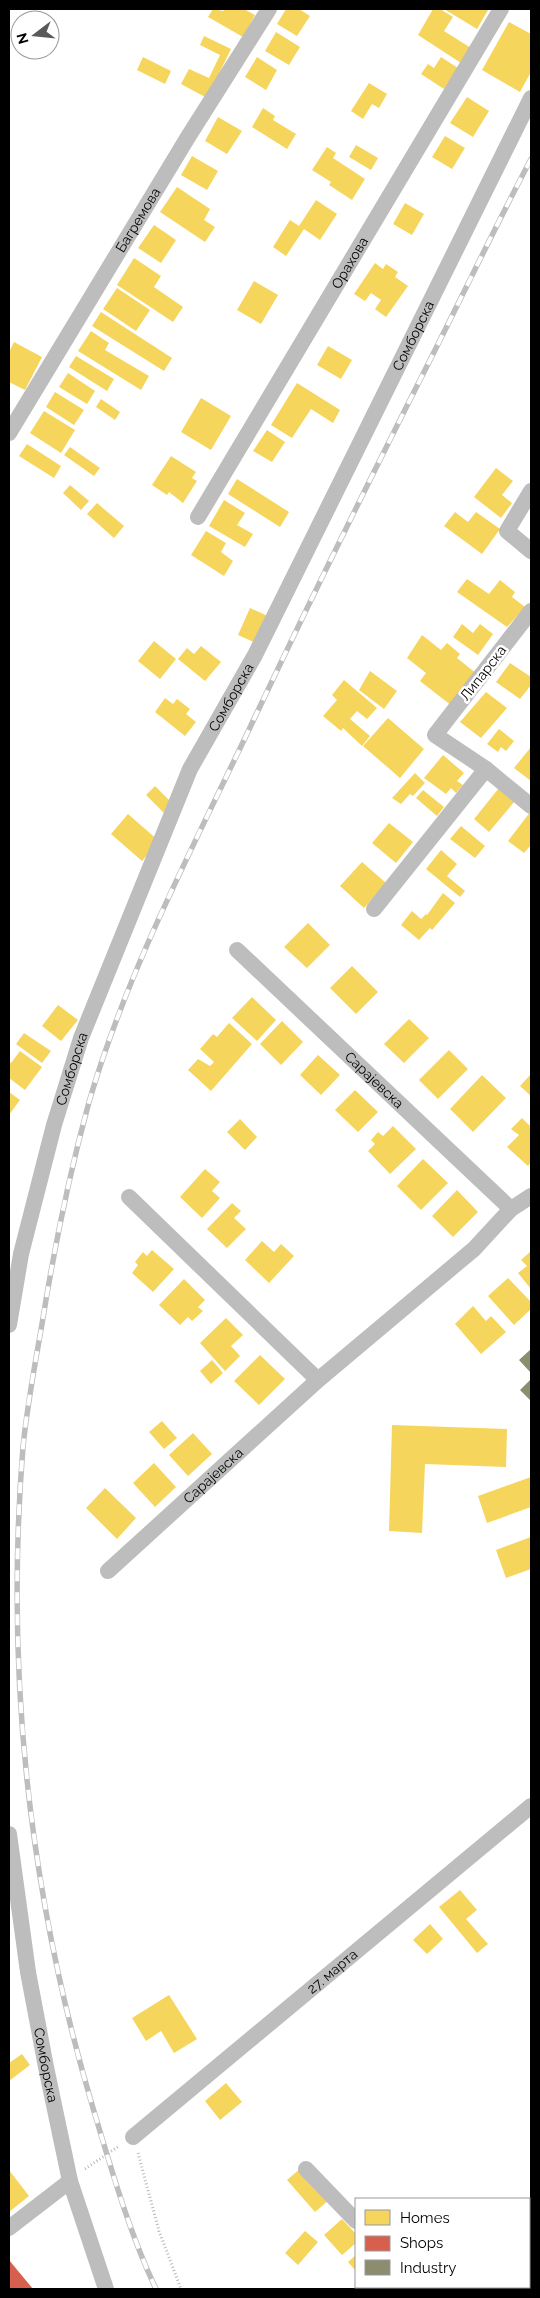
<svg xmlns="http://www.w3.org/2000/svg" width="540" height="2298" font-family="Raleway,sans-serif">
	<rect width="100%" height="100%" fill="#fff"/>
	<path fill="#f6d55c" d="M213 9 223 11 225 9H244L255 15 243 37 208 17Z
		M286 9H299L310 16 297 36 277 24Z
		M433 9H440L453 17 444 31 471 48 461 63 418 35Z
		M444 9H486L488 10 477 29Z
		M509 22 531 34V72L520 92 482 70Z
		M276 32 300 47 289 65 265 51Z
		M204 36 231 49 207 98 181 84 189 69 209 78 220 55 200 45Z
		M143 57 171 71 165 84 137 70Z
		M257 57 277 70 266 90 245 77Z
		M441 57 458 68 444 89 421 74 428 64 434 68Z
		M369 83 387 94 379 108 372 104 363 119 351 111Z
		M467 97 489 111 473 137 450 123Z
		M263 108 275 116 273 120 296 134 287 149 252 127Z
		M218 117 242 131 227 154 205 141Z
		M445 136 465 148 452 169 432 157Z
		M356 145 378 158 371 170 349 157Z
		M327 147 336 153 333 158 365 179 352 200 329 185 331 182 312 170Z
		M192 156 218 171 207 190 181 175Z
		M177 187 210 209 204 220 215 227 205 242 160 212Z
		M316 200 337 214 320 240 304 229 286 256 273 247 290 220 299 226Z
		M405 203 424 214 412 235 393 224Z
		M154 225 176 240 161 263 138 248Z
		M134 258 161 276 154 287 183 307 173 322 117 285Z
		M375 263 383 269 386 264 398 272 395 277 408 286 386 317 375 309 381 300 371 293 365 301 354 294Z
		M254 281 278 295 261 324 237 310Z
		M117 288 150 310 136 331 103 309Z
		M101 312 172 358 164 371 92 326Z
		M91 331 109 343 105 350 149 376 141 390 78 351Z
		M14 342 42 357 25 390 9 382V352Z
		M328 346 352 360 341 379 317 365Z
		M76 356 114 379 107 391 69 367Z
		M68 373 95 391 87 404 59 387Z
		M297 383 340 410 333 423 311 409 292 438 271 425Z
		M55 392 84 410 74 425 46 407Z
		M201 398 231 416 211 450 181 432Z
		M101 399 120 412 115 420 96 407Z
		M44 411 75 430 61 453 30 433Z
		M267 430 285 442 272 462 253 451Z
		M27 444 61 466 54 478 19 456Z
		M70 447 100 468 94 476 64 455Z
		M171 456 196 472 192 478 197 481 183 503 169 492 167 495 152 485Z
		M496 468 513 481 502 495 512 503 501 518 474 497Z
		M237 479 289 512 280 527 228 494Z
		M70 485 89 501 81 510 63 493Z
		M224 500 245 513 237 525 253 534 245 547 209 526Z
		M97 503 124 526 114 538 87 514Z
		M455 512 468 522 476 512 500 529 482 554 444 526Z
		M206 531 226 543 221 552 233 561 224 576 191 555Z
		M467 579 489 594 500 580 515 592 512 597 525 607 507 627 457 592Z
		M250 608 270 617 258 644 238 635Z
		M462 624 473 633 480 624 493 634 478 655 453 637Z
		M422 635 441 650 447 643 460 654 457 658 477 674 452 706 420 681 426 673 407 658Z
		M154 641 176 659 160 679 138 661Z
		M201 646 221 662 205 681 178 659 187 648 194 654Z
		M510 663 531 677V685L520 699 496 682Z
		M370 671 397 691 384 709 359 690Z
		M344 680 377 708 367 719 357 711 350 719 370 736 362 746 343 728 341 731 323 716 337 700 332 695Z
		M486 692 507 708 481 738 460 722Z
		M165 698 173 704 177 699 190 709 186 714 196 722 185 736 155 712Z
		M388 718 424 749 400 778 363 746Z
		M499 729 514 741 506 751 501 747 498 752 487 744Z
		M531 747V781L514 768Z
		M443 755 464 773 457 781 463 785 456 793 451 788 446 794 424 778Z
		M415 773 425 783 413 796 410 794 401 804 392 798Z
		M155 786 174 805 165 814 146 795Z
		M499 788 515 801 489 832 474 819Z
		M423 790 444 807 437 816 416 798Z
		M531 811V845L524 853 508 841Z
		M128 814 159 841 142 861 111 834Z
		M389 823 413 842 396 863 372 843Z
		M461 826 485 846 475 858 450 839Z
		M441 850 457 864 447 876 465 891 460 897 426 869Z
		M362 862 386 883 364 908 340 886Z
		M443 893 455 903 432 930 430 928 419 940 401 925 412 911 421 919 426 914 427 915Z
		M308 923 330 945 307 968 284 947Z
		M352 966 378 992 356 1014 330 988Z
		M252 997 276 1020 257 1041 232 1018Z
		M58 1005 78 1020 61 1041 42 1026Z
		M409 1019 429 1038 404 1063 384 1044Z
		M282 1021 303 1042 281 1065 260 1044Z
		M229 1023 252 1044 211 1091 188 1070 198 1059 210 1066 214 1062 200 1049 213 1034 217 1037Z
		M24 1033 51 1051 42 1063 16 1044Z
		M449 1050 468 1069 438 1099 419 1080Z
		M20 1051 42 1067 25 1090 9 1078V1061L11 1063Z
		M318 1055 340 1075 321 1095 300 1075Z
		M531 1074V1096L520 1086Z
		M482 1075 506 1098 473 1132 450 1109Z
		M355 1090 378 1112 358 1132 335 1110Z
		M9 1092 20 1100 9 1115Z
		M522 1118 531 1127V1162L528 1166 507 1147 519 1135 511 1129Z
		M240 1119 257 1137 245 1150 227 1132Z
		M393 1126 416 1149 390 1174 368 1151 375 1144 371 1140 378 1132 383 1136Z
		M423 1159 448 1183 421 1210 397 1186Z
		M205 1169 220 1182 212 1191 220 1198 202 1218 180 1197Z
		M457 1190 478 1212 453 1237 432 1216Z
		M232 1203 241 1211 234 1218 246 1229 227 1248 207 1229Z
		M262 1241 274 1252 281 1244 294 1256 269 1283 245 1260Z
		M152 1250 174 1269 153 1292 132 1273 138 1265 135 1262 143 1252 147 1256Z
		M531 1251V1289L518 1273 527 1266 521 1260Z
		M508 1278 531 1302V1309L514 1325 488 1296Z
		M184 1279 205 1300 198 1307 203 1311 192 1321 188 1317 180 1325 159 1305Z
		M473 1306 486 1321 491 1316 506 1332 481 1354 455 1324Z
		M226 1318 243 1335 231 1346 240 1356 225 1371 200 1343Z
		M260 1355 285 1379 259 1405 234 1381Z
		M212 1360 223 1373 211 1384 200 1371Z
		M162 1421 177 1438 164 1449 149 1432Z
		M392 1425 507 1429 506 1467 425 1464 422 1533 389 1531Z
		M193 1433 212 1454 188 1476 169 1455Z
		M154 1463 176 1487 155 1507 133 1483Z
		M531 1477V1507L487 1523 478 1496Z
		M105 1488 136 1518 117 1539 86 1508Z
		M531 1537V1569L506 1578 496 1550Z
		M460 1890 477 1910 466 1919 488 1944 477 1953 439 1907Z
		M430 1924 443 1939 427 1954 413 1940Z
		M169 1995 197 2039 174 2053 161 2031 146 2041 132 2018Z
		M22 2054 30 2065 9 2081V2063Z
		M226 2083 242 2102 220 2120 205 2101Z
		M301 2168 329 2200 315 2212 287 2180Z
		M9 2170 29 2196 9 2212Z
		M342 2219 356 2234V2243L342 2255 324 2235Z
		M305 2231 318 2242 298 2265 285 2253Z
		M531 2248V2276L529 2278V2250Z
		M356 2255V2271L348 2262Z
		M443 2287H486L488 2289H446Z"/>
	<path fill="#d6604d" d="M9 2260 33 2289H9Z"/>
	<path fill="#8c8c6e" d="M531 1349V1373L519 1360Z
		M531 1379V1401L520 1390Z"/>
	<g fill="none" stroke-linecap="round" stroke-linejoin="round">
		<path stroke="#b8b8b8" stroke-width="3" stroke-dasharray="1 2.5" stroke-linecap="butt" d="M138 2153 159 2231 181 2289
			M85 2169 119 2146"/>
		<g stroke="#bdbdbd" stroke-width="16">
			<path id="s1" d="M9 433 188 137 269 9"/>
			<path d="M531 491 507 531 531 551"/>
			<path id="s2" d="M198 517 501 9"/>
			<path d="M531 611 435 735 486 769 531 806"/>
			<path d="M374 909 486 769"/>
			<path id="s3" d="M237 950 511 1209"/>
			<path d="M129 1197 318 1380"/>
			<path id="s4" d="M9 1325 21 1254 54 1125 81 1038 190 769 255 655 531 98"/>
			<path id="s5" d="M108 1571 318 1380 474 1249 511 1209 531 1196"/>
			<path id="s6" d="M9 1834 28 1972 46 2067 70 2181 106 2289"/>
			<path id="s7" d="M133 2137 531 1806"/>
			<path d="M306 2169 356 2221"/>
			<path d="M9 2228 70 2181"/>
			<path d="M419 2287 421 2289"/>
		</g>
		<g stroke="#bdbdbd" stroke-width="5.5">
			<path id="rail" d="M156 2289C129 2232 111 2168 93 2108 29 1893 5 1670 23 1447 27 1406 35 1364 42 1324 54 1249 69 1175 89 1102 126 975 188 857 245 738 303 615 363 493 424 372 460 301 494 229 531 159"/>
		</g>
		<use href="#rail" stroke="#fff" stroke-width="4" stroke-dasharray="11" stroke-linecap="butt"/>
	</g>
	<g text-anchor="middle" stroke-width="5" stroke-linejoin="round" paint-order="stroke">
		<g font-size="14" fill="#000" stroke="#fff">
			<text dy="5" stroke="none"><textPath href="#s1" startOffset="249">Багремова</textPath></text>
			<text dy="5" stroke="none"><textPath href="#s2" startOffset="296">Орахова</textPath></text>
			<text dy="5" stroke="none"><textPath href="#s4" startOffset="1074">Сомборска</textPath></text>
			<text transform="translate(483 673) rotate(-52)" y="5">Липарска</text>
			<text dy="5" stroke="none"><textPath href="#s4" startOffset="669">Сомборска</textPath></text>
			<text dy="5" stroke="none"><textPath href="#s4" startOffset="264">Сомборска</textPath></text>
			<text dy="5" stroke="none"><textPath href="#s3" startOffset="189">Сарајевска</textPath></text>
			<text dy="5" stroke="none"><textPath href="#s5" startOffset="142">Сарајевска</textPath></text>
			<text dy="5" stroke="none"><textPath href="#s7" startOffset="259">27. марта</textPath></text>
			<text dy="5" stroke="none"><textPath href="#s6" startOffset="234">Сомборска</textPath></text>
		</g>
	</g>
	<rect width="540" height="2298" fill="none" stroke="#000000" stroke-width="20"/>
	<rect x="355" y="2198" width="175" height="90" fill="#ffffff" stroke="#999999"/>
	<rect x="365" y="2210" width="25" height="15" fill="#f6d55c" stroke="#999999"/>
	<text x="400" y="2223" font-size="15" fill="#000000">Homes</text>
	<rect x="365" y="2236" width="25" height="15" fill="#d6604d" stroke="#999999"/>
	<text x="400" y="2248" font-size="15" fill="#000000">Shops</text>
	<rect x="365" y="2260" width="25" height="15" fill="#8c8c6e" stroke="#999999"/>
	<text x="400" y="2273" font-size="15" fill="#000000">Industry</text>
	<g transform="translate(35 35) rotate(254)"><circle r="24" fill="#ffffff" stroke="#999999"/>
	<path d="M0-4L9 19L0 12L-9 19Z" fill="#595959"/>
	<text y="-8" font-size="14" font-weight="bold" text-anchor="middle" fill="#000000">N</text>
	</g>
</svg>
